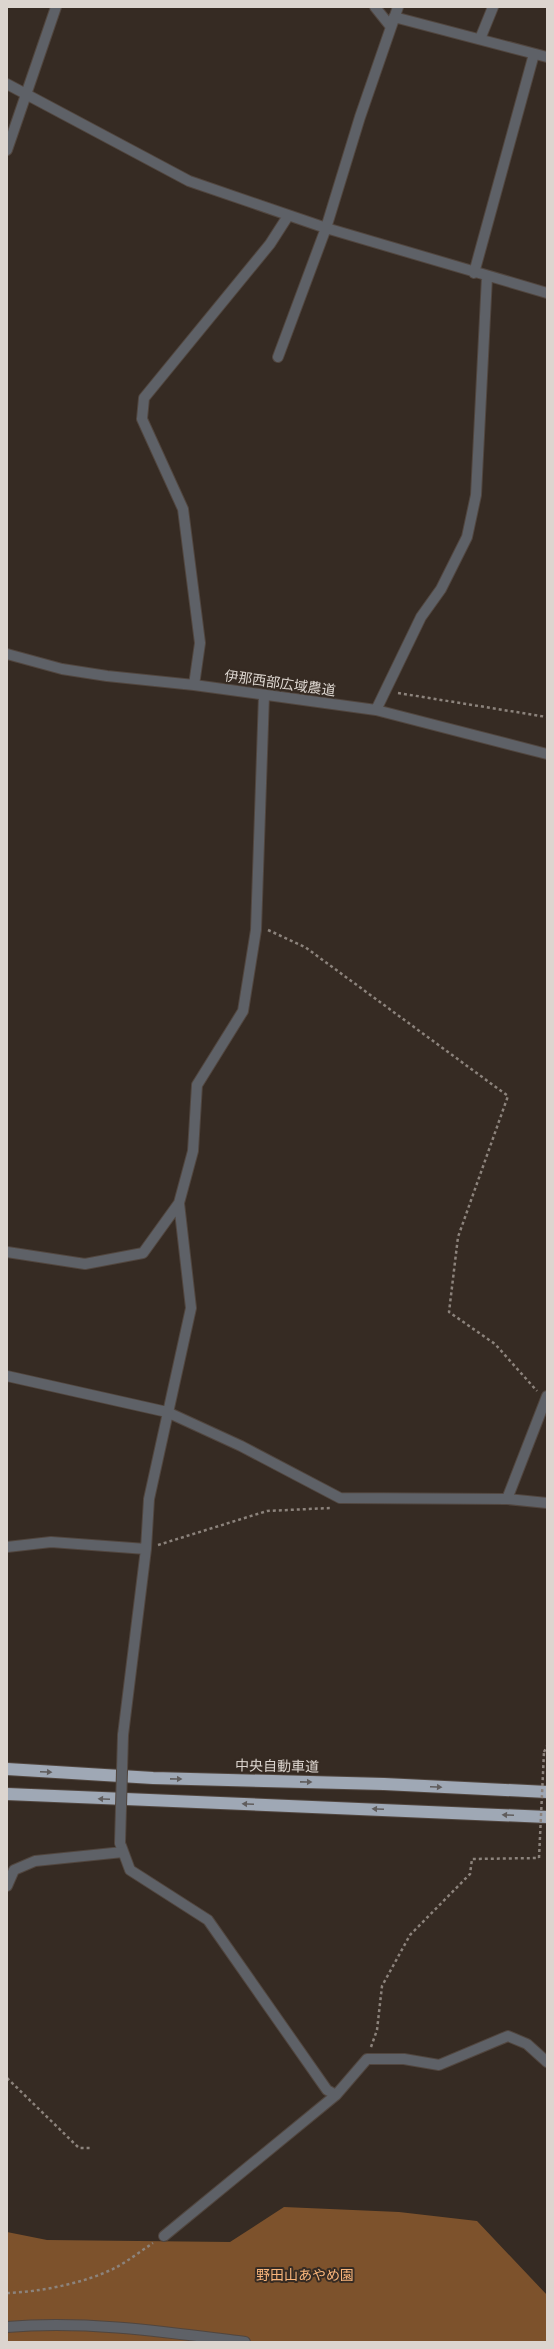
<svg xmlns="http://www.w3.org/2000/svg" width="554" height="2349" font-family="Roboto,'Noto Sans JP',sans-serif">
	<rect width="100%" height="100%" fill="#362b23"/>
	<path fill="#7d522c" d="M284 2207 399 2212 477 2221 547 2295V2342H7V2232L47 2240 230 2242Z"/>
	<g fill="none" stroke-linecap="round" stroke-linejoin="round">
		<g stroke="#51463f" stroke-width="12">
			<path id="minor" d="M375 7 391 27
				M394 17 547 57
				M480 39 493 7
				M7 84 189 181 326 228 547 293
				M7 150 56 7
				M474 273 534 54
				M278 357 326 228 360 117 398 7
				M7 654 62 669 107 676 194 685 376 710 547 754
				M194 685 200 643 183 509 142 419 144 398 270 244 288 216
				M376 710 421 617 441 589 467 537 476 495 487 277
				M7 1252 85 1264 143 1253 179 1203
				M7 1376 167 1412 241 1446 340 1498 507 1499 547 1503
				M507 1499 547 1396
				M7 1547 51 1542 146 1549
				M123 1735 146 1549 149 1499 191 1308 179 1203 193 1151 197 1085 243 1011 256 930 264 695
				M120 1843 130 1870 208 1920 327 2090 336 2095 367 2059H404L439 2065 508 2036 527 2044 547 2062
				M7 1886 14 1870 35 1861 123 1852
				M164 2236 336 2095
				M7 2327C85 2320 167 2332 245 2342"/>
		</g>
		<g stroke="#51463f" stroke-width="14">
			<path id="highway" d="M7 1769 153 1778 384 1784 547 1792
				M7 1794 547 1817"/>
		</g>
		<path stroke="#8c837c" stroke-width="2.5" stroke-dasharray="3 3" stroke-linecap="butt" d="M398 693 547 717
			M268 930 305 947 508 1096 458 1237 449 1312 495 1344 537 1391
			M158 1545 267 1511 330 1508
			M544 1752 547 1746
			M371 2047 377 2030 382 1986 410 1935 470 1874 472 1859 539 1858
			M7 2078 79 2148H92
			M7 2293C40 2292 85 2283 115 2268 128 2261 141 2251 153 2243"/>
		<use href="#minor" stroke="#5e6167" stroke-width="10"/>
		<use href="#highway" stroke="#9fa8b5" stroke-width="12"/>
		<g stroke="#51463f" stroke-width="12" stroke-linecap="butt">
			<path id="minor-bridge" d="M120 1843 123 1735"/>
		</g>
		<path stroke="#8c837c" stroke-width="2.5" stroke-dasharray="3 3" stroke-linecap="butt" d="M539 1858 544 1752"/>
		<use href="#minor-bridge" stroke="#5e6167" stroke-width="10"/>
	</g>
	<defs><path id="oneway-solid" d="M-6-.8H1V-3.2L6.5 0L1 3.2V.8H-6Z"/></defs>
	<g fill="#605d5d">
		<use href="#oneway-solid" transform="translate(46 1772) rotate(3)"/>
		<use href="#oneway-solid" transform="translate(176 1779) rotate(1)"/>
		<use href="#oneway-solid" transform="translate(306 1782) rotate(1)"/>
		<use href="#oneway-solid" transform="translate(436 1787) rotate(3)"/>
		<use href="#oneway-solid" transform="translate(104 1799) rotate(-177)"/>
		<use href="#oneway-solid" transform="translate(248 1804) rotate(-178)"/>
		<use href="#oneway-solid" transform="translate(378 1809) rotate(-178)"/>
		<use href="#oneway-solid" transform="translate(508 1815) rotate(-177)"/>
	</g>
	<g text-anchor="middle" stroke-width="4" stroke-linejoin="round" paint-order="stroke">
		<g font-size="14" fill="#dcd5cf" stroke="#362b23">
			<text transform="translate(280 683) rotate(8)" y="5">伊那西部広域農道</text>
			<text transform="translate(277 1766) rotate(1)" y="5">中央自動車道</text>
		</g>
		<g font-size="14" fill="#f9b57b" stroke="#362b23">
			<text x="305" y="2280">野田山あやめ園</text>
		</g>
	</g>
	<rect width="554" height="2349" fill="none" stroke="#dcd5cf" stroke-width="16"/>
</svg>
